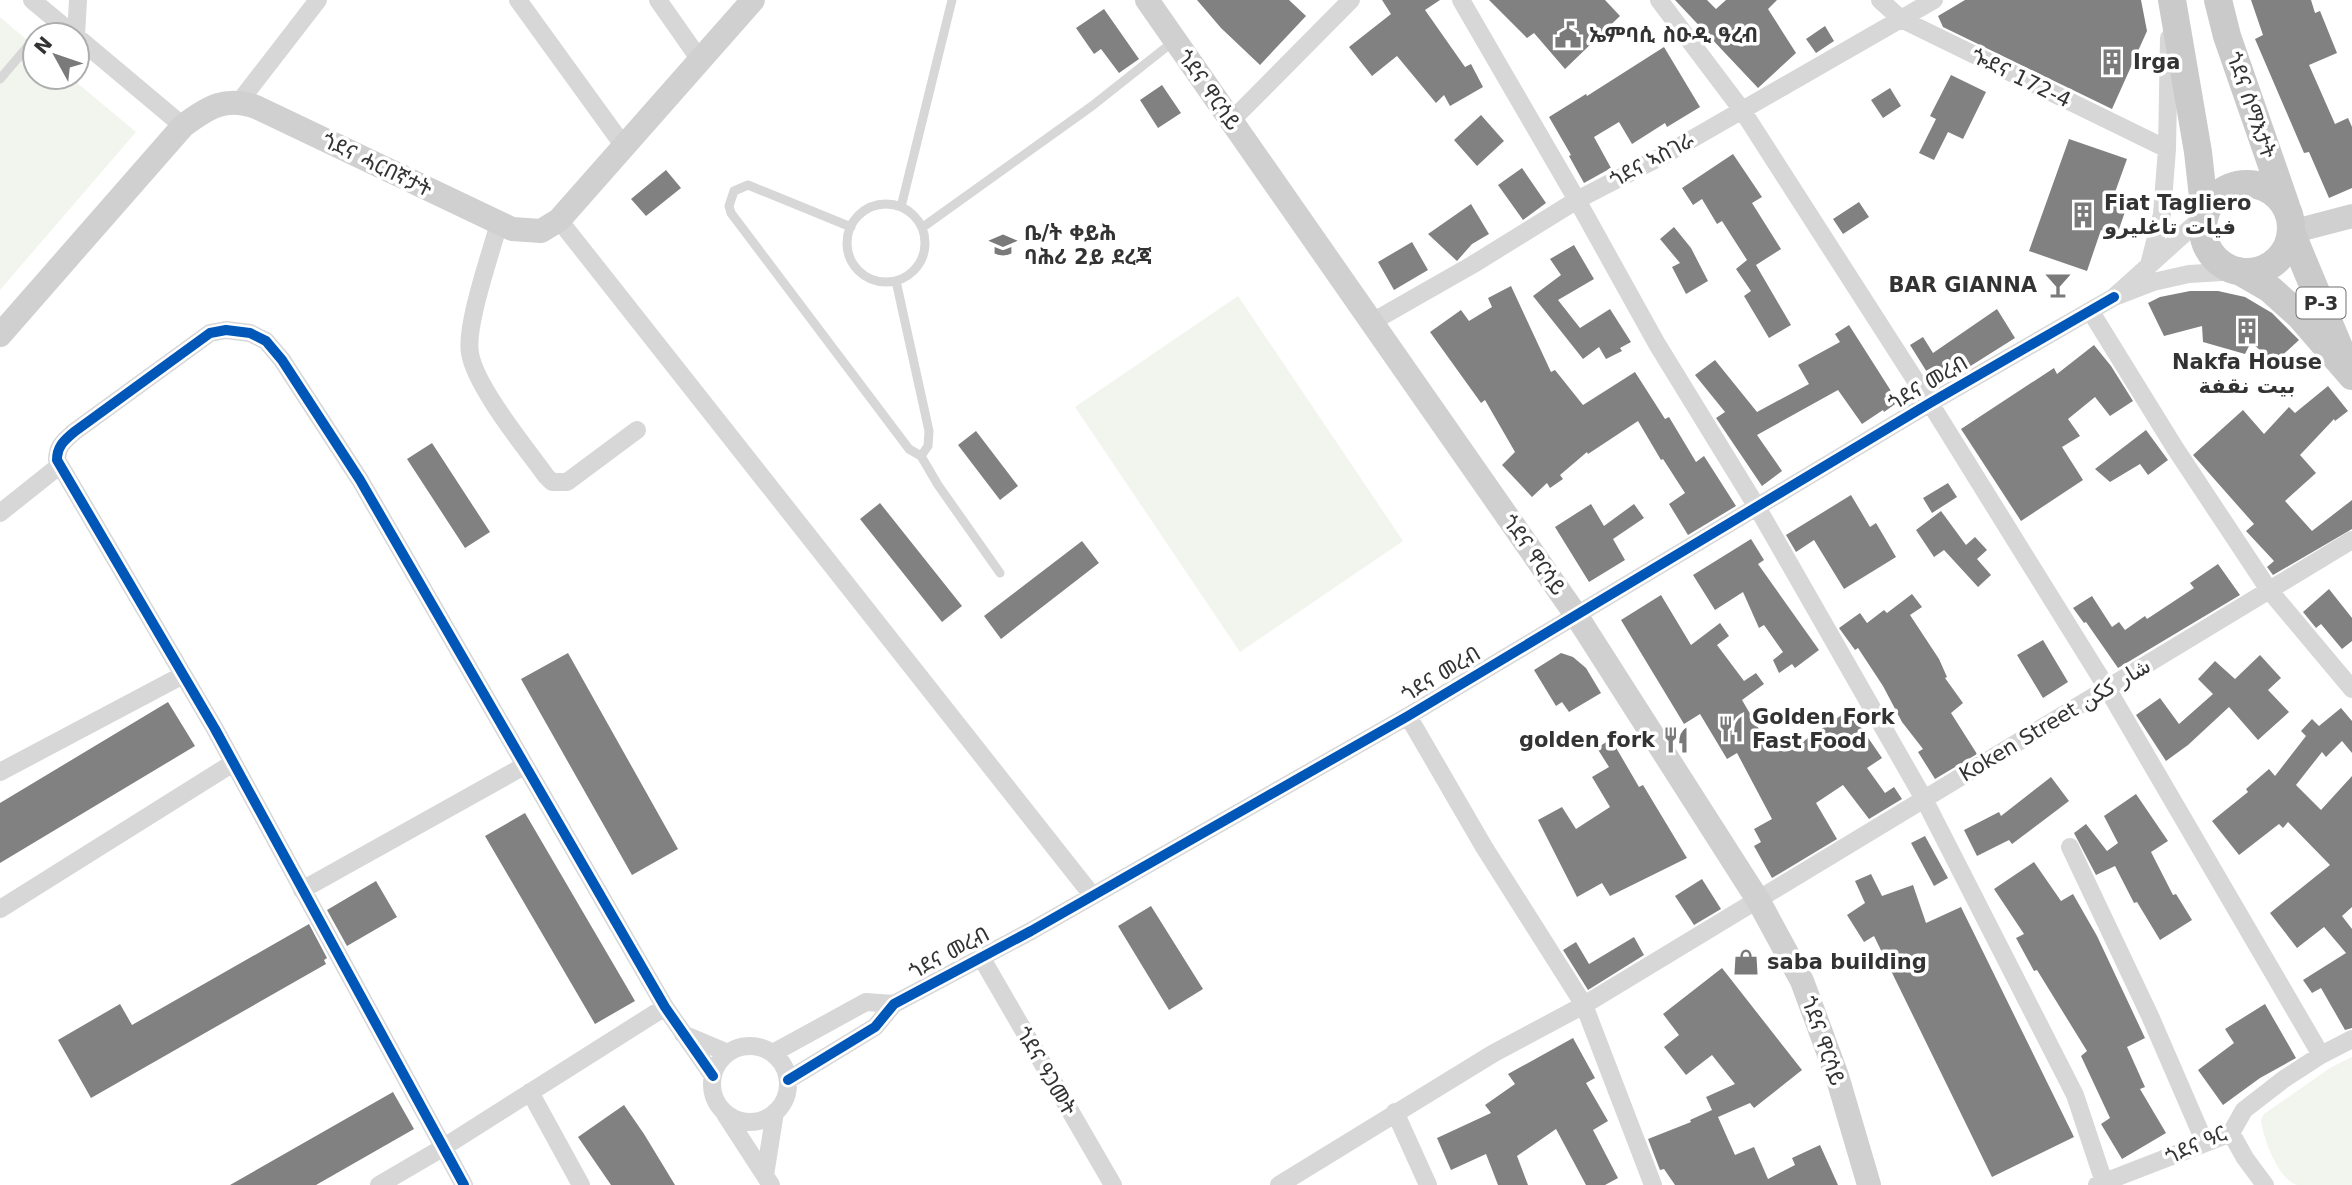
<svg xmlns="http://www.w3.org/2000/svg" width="2352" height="1185" font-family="'DejaVu Sans',Vazirmatn,'Noto Sans Ethiopic',sans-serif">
	<rect width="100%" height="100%" fill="#fff"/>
	<path fill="#f1f5ed" d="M0 17 35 47V77H70L136 132 0 290Z
		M1238 296 1403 541 1240 652 1075 407Z
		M2352 1057V1185C2339 1185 2307 1185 2297 1185 2278 1179 2263 1138 2261 1120L2264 1114 2330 1068Z"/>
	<path fill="#818181" d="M1197 0H1289L1306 16 1260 65 1221 28Z
		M1382 0H1440L1425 10 1465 67 1471 64 1483 87 1450 106 1444 95 1436 103 1397 56 1372 76 1349 47 1391 14Z
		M1489 0H1605L1620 16 1565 69 1534 33 1527 38Z
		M1675 0H1707L1716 9 1726 0H1777L1768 9 1796 53 1758 88Z
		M1965 0H2141L2147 31 2112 109 1943 27 1938 16Z
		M2251 0H2311L2315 13 2320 11 2337 53 2309 65 2335 124 2348 118 2352 127V188L2329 198 2309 152 2304 153 2255 39 2263 35Z
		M1104 9 1139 59 1119 73 1101 49 1094 54 1076 28Z
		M1825 26 1834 41 1816 53 1806 39Z
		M1664 47 1700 107 1667 127 1665 123 1632 144 1619 122 1594 137 1611 168 1584 183 1569 156 1571 155 1549 117 1586 94 1587 96Z
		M1951 75 1986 92 1963 139 1948 132 1934 160 1919 153 1936 119 1930 116Z
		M1162 85 1181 113 1158 128 1140 100Z
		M1890 88 1901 106 1883 118 1871 100Z
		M1481 115 1504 141 1477 166 1454 140Z
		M2069 139 2127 159 2114 195 2129 200 2117 235 2101 230 2087 271 2029 251Z
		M1733 154 1762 197 1752 203 1781 249 1756 265 1791 325 1769 338 1744 296 1751 291 1736 269 1747 260 1722 221 1717 224 1702 199 1693 205 1682 188Z
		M1522 168 1546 203 1523 220 1498 185Z
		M666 170 681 188 646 216 631 199Z
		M1859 202 1869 217 1843 234 1833 219Z
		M1471 204 1489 234 1472 244 1457 261 1428 234Z
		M1674 227 1691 248 1708 281 1686 294 1672 267 1680 263 1660 239Z
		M1412 242 1428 270 1394 290 1378 262Z
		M1574 245 1594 279 1558 300 1580 328 1610 309 1631 342 1620 348 1622 351 1606 359 1599 347 1583 359 1533 296 1561 275 1550 259Z
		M1511 286 1551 372 1555 370 1583 405 1635 372 1665 419 1669 417 1696 462 1704 456 1736 506 1688 535 1669 504 1685 493 1663 459 1661 460 1638 421 1588 454 1587 452 1560 475 1563 479 1550 488 1547 483 1532 497 1502 465 1515 452 1485 400 1481 403 1430 332 1461 310 1469 321 1492 307 1488 298Z
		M2190 291H2218L2245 297 2272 313 2299 340 2274 363 2251 342 2245 354 2203 342 2202 326 2164 336 2148 303 2160 297Z
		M1997 309 2015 338 1961 372 1959 369 1935 385 1910 345 1923 337 1933 353Z
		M1849 325 1898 402 1884 412 1883 410 1862 424 1838 390 1757 435 1782 471 1762 486 1716 418 1725 412 1695 375 1715 360 1757 412 1809 384 1798 365 1840 342 1835 334Z
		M2094 345 2111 366 2133 401 2110 416 2095 397 2068 419 2080 436 2062 447 2083 480 2021 521 1961 429 2054 368 2057 374Z
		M2328 386 2348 411 2335 421 2334 419 2300 455 2316 473 2285 501 2312 531 2352 500V529L2273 575 2267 567 2274 561 2246 531 2254 524 2193 455 2243 410 2264 434 2289 407 2295 413Z
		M2146 430 2168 460 2148 475 2140 464 2110 482 2095 469Z
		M976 431 1018 486 1000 500 958 445Z
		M432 443 490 532 465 548 407 459Z
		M1948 483 1957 497 1932 513 1923 498Z
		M1851 495 1870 527 1876 523 1896 557 1844 589 1814 540 1796 552 1786 535Z
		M880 503 962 606 942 622 860 519Z
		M1591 504 1604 526 1634 504 1644 518 1613 539 1625 560 1589 582 1555 527Z
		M1941 511 1966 545 1975 537 1987 550 1977 559 1991 575 1978 587 1944 550 1934 557 1916 530Z
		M1751 539 1764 560 1758 564 1819 650 1795 668 1792 664 1779 673 1773 660 1783 652 1764 625 1759 628 1743 592 1715 610 1693 575Z
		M1082 541 1099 563 1001 639 984 616Z
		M2218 564 2240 595 2118 668 2086 622 2084 623 2073 608 2092 596 2112 627 2119 622 2125 630 2145 616 2147 619 2194 588 2190 583Z
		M2329 589 2352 618V641L2342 649 2321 624 2316 628 2303 612Z
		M1912 594 1922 607 1910 615 1939 659 1947 677 1945 678 1963 703 1951 713 1977 754 1935 779 1918 752 1923 749 1902 722 1883 686 1858 648 1855 650 1839 628 1860 613 1867 623 1884 610 1887 613Z
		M1661 595 1691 645 1720 623 1729 636 1717 645 1744 681 1756 673 1764 684 1742 700 1769 746 1786 737 1792 749 1849 710 1882 758 1867 768 1885 793 1894 787 1902 799 1869 819 1843 785 1816 803 1837 839 1772 878 1754 846 1761 842 1754 829 1772 819 1737 753 1727 759 1700 714 1684 724 1621 620Z
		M2043 640 2068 682 2043 698 2017 655Z
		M568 653 678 849 632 875 521 679Z
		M1561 653 1573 657 1586 668 1601 693 1569 712 1562 702 1556 706 1534 670Z
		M2260 655 2281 678 2268 690 2289 712 2258 740 2229 707 2188 745 2166 761 2136 715 2160 698 2179 724 2213 694 2198 679 2215 661 2235 679Z
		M168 702 195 746 0 863V803Z
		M2341 708 2352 721V753L2342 741 2326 757 2322 752 2296 785 2321 810 2352 776V907L2342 916 2352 929V1028L2345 1030 2321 988 2312 993 2303 980 2346 953 2324 927 2297 948 2270 913 2330 865 2288 822 2283 828 2279 824 2239 855 2212 821 2248 792 2246 789 2269 769 2275 776 2306 736 2301 731 2312 719 2319 726Z
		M1611 739 1639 787 1643 785 1687 858 1610 896 1602 883 1577 897 1538 820 1562 807 1576 829 1610 807 1592 777 1609 767 1597 748Z
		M2051 777 2069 801 2012 844 2009 840 1977 856 1964 830 1999 812 2001 816Z
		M2136 794 2168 841 2151 852 2173 895 2176 894 2192 920 2160 940 2137 902 2134 903 2115 866 2096 875 2074 833 2086 824 2107 851 2118 843 2104 816Z
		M525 813 635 1001 595 1024 485 836Z
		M1925 836 1948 878 1934 886 1911 843Z
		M2034 862 2061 901 2073 894 2097 936 2145 1038 2127 1047 2145 1087 2140 1089 2166 1133 2122 1159 2101 1124 2110 1118 2081 1056 2087 1051 2037 970 2034 971 2016 938 2024 934 1994 889Z
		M1871 874 1882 896 1913 885 1926 923 1961 907 2074 1137 1992 1177 1874 936 1864 942 1847 915 1865 903 1855 881Z
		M1702 879 1721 909 1694 925 1675 896Z
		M376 881 397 917 347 946 327 910Z
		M1151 906 1203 989 1169 1010 1118 926Z
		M309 924 327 958 324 960 326 964 91 1098 58 1040 120 1004 132 1025Z
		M1634 937 1644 955 1588 990 1563 950 1576 942 1589 964Z
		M1722 968 1802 1070 1754 1108 1750 1103 1718 1117 1735 1155 1754 1147 1768 1179 1795 1165 1792 1158 1820 1145 1838 1185H1675L1664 1169 1660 1170 1648 1139 1691 1122 1690 1120 1712 1110 1706 1097 1735 1084 1712 1055 1686 1075 1664 1047 1679 1035 1663 1014Z
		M2265 1004 2296 1058 2260 1078 2223 1105 2198 1070 2234 1043 2225 1029Z
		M1573 1038 1595 1078 1586 1083 1608 1121 1593 1130 1618 1178 1605 1185H1586L1556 1129 1517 1156 1528 1185H1498L1486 1154 1451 1170 1437 1138 1491 1113 1485 1105 1515 1084 1508 1074Z
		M393 1092 414 1129 316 1185H230Z
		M624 1105 644 1134 675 1185H611L578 1137Z"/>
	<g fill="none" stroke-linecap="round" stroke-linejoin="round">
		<path stroke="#d7d7d7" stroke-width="9" d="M0 79 28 46
			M847 243a39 39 0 1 1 78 0a39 39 0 1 1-78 0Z
			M901 207 952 0
			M851 227 748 185 734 191 729 206 731 213 909 449 921 456 928 446 929 431 896 281
			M923 227 1092 106 1174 41
			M921 456 938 485 1000 573"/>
		<path stroke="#d7d7d7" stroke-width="18" d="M32 0 74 35
			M518 0 623 145
			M658 0 700 60
			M1461 0 1577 200 1657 344 1757 507 1924 799 2075 1095 2105 1185
			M1659 0 1742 110 1930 403 2107 688 2321 1055
			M1880 0 1901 19 2167 149
			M76 35 78 0
			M77 37 183 126
			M240 101 318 0
			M1231 121 1351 0
			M2205 215 2114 297 2153 282 2189 274 2239 271
			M559 220 1092 895
			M499 223C491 253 465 326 470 353 475 386 525 447 546 476L552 482H567L637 430
			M2149 265 2162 214 2167 149 2169 38
			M2091 312 2175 448 2269 590 2352 689
			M1372 322 1472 265 1577 200 1666 154 1934 0
			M0 513 59 466
			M1408 716 1484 847 1584 1005 1653 1185
			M0 772 183 675
			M2070 847 2150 1016 2205 1143
			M302 890 524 766
			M0 909 233 763
			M981 957 1113 1185
			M683 1034 728 1053
			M712 1084a38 38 0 1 1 76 0a38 38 0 1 1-76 0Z
			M773 1053 866 1002 894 1004
			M788 1080 875 1027 894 1004 1031 931 1408 716 1930 403 2114 297
			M530 1092 581 1185
			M1395 1112 1428 1185
			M725 1114 771 1185
			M2231 1133 2245 1158 2265 1185
			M765 1175 775 1112
			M379 1185 444 1147 665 1007
			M464 1185 215 729 57 460C57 446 64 441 74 432L210 333 226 330 250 333 266 341 282 360 360 480 665 1007 713 1076
			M1279 1185 1494 1053 1584 1005 2352 540
			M2097 1185 2231 1133 2244 1110 2284 1079 2321 1055 2352 1039"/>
		<path stroke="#d0d0d0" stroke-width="24" d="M1147 0 1576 615 1758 900 1802 981 1837 1076 1869 1185
			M2291 232 2352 216
			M0 335 183 126C208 107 226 96 256 107L512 229 541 231 559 220 753 0"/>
		<path stroke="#cacaca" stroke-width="28" d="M2172 0 2198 152 2205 215
			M2218 0 2227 36 2286 206
			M2203 228a44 44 0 1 1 88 0a44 44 0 1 1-88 0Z
			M2291 232 2341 352
			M2239 271 2270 289 2300 316 2352 376"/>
		<g stroke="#fff" stroke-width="15">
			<path id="cycleway" d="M788 1080 875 1027 894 1004 1031 931 1408 716 1930 403 2114 297
				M464 1185 215 729 57 460C57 446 64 441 74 432L210 333 226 330 250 333 266 341 282 360 360 480 665 1007 713 1076"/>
		</g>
		<use href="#cycleway" stroke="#0057b8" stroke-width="10"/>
	</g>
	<defs>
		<g id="civic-bare" transform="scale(2.1)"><path d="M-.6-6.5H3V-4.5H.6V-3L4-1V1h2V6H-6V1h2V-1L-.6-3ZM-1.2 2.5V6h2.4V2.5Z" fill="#7a7a7a" stroke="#fff" stroke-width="2.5" paint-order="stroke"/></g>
		<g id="building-bare" transform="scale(2.1)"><path d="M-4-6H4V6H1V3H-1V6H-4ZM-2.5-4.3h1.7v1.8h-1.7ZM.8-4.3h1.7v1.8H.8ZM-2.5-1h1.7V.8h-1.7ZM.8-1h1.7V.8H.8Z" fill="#7a7a7a" stroke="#fff" stroke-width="2.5" paint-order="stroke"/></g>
		<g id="school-bare" transform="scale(2.1)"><path d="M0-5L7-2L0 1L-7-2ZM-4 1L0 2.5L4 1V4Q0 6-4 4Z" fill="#7a7a7a" stroke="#fff" stroke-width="2.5" paint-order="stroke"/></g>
		<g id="bar-bare" transform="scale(2.1)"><path d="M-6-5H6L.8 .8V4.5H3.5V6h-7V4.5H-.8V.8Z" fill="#7a7a7a" stroke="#fff" stroke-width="2.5" paint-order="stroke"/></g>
		<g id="restaurant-bare" transform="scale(2.1)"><path d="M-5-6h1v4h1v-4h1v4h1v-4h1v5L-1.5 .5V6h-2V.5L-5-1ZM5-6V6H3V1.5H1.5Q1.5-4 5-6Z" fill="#7a7a7a" stroke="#fff" stroke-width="2.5" paint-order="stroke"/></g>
		<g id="shop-bare" transform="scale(2.1)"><path d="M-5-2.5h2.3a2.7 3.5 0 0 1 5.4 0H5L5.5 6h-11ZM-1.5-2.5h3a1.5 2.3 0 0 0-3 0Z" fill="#7a7a7a" stroke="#fff" stroke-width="2.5" paint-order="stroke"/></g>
	</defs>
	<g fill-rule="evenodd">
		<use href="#civic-bare" x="1568" y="35"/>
		<use href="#building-bare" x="2112" y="62"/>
		<use href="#building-bare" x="2083" y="215"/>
		<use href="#school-bare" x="1003" y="245"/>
		<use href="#bar-bare" x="2058" y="285"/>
		<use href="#building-bare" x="2247" y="331"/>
		<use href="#restaurant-bare" x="1731" y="729"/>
		<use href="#restaurant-bare" x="1676" y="740"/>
		<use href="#shop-bare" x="1746" y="962"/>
	</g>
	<g text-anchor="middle" stroke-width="7" stroke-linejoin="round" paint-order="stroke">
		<rect fill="#fff" stroke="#707070" stroke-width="2" x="2296.5" y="287.5" width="49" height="31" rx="5"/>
		<g font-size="19" font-weight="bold" fill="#333">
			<text x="2321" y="310">P-3</text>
		</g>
		<g font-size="21" font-weight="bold" fill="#333" stroke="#fff" text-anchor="start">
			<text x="1589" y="42">ኤምባሲ ስዑዲ ዓረብ</text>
			<text x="2133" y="69">Irga</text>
			<text x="2104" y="210">Fiat Tagliero<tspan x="2104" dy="24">فيات تاغليرو</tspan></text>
			<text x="1024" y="240">ቤ/ት ቀይሕ<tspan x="1024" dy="24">ባሕሪ 2ይ ደረጃ</tspan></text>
			<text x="2037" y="292" text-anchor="end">BAR GIANNA</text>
			<text x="2247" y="369" text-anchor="middle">Nakfa House<tspan x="2247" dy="24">بيت نقفة</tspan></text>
			<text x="1752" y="724">Golden Fork<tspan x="1752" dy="24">Fast Food</tspan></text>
			<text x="1655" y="747" text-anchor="end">golden fork</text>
			<text x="1767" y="969">saba building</text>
		</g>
		<g font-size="21" fill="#333" stroke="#fff">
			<text transform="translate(2021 78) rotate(26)" y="7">ጐደና 172-4</text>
			<text transform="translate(1209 90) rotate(55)" y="7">ጎደና ዋርሳይ</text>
			<text transform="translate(2251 105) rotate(71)" y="7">ጎደና ሰማእታት</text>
			<text transform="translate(1652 160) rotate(-28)" y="7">ጎደና ኣስገራ</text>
			<text transform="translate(377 165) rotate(26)" y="7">ጎደና ሓርበኛታት</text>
			<text transform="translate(1928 383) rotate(-30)" y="7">ጎደና መረብ</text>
			<text transform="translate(1534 555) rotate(55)" y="7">ጎደና ዋርሳይ</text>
			<text transform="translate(1441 674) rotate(-31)" y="7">ጎደና መረብ</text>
			<text transform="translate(2055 720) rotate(-31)" y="7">Koken Street شار ككن</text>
			<text transform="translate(949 953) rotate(-28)" y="7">ጎደና መረብ</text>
			<text transform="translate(1823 1041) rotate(71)" y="7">ጎደና ዋርሳይ</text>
			<text transform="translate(1046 1071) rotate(60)" y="7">ጎደና ዓጋመት</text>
			<text transform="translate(2196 1145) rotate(-24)" y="7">ጎደና ዓር</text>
		</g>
	</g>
	<g transform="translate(56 56) rotate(310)"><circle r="33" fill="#ffffff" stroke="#adadad" stroke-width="2"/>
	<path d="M0-5L12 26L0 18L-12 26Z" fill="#7a7a7a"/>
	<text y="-10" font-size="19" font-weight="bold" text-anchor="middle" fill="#333333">N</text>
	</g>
</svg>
